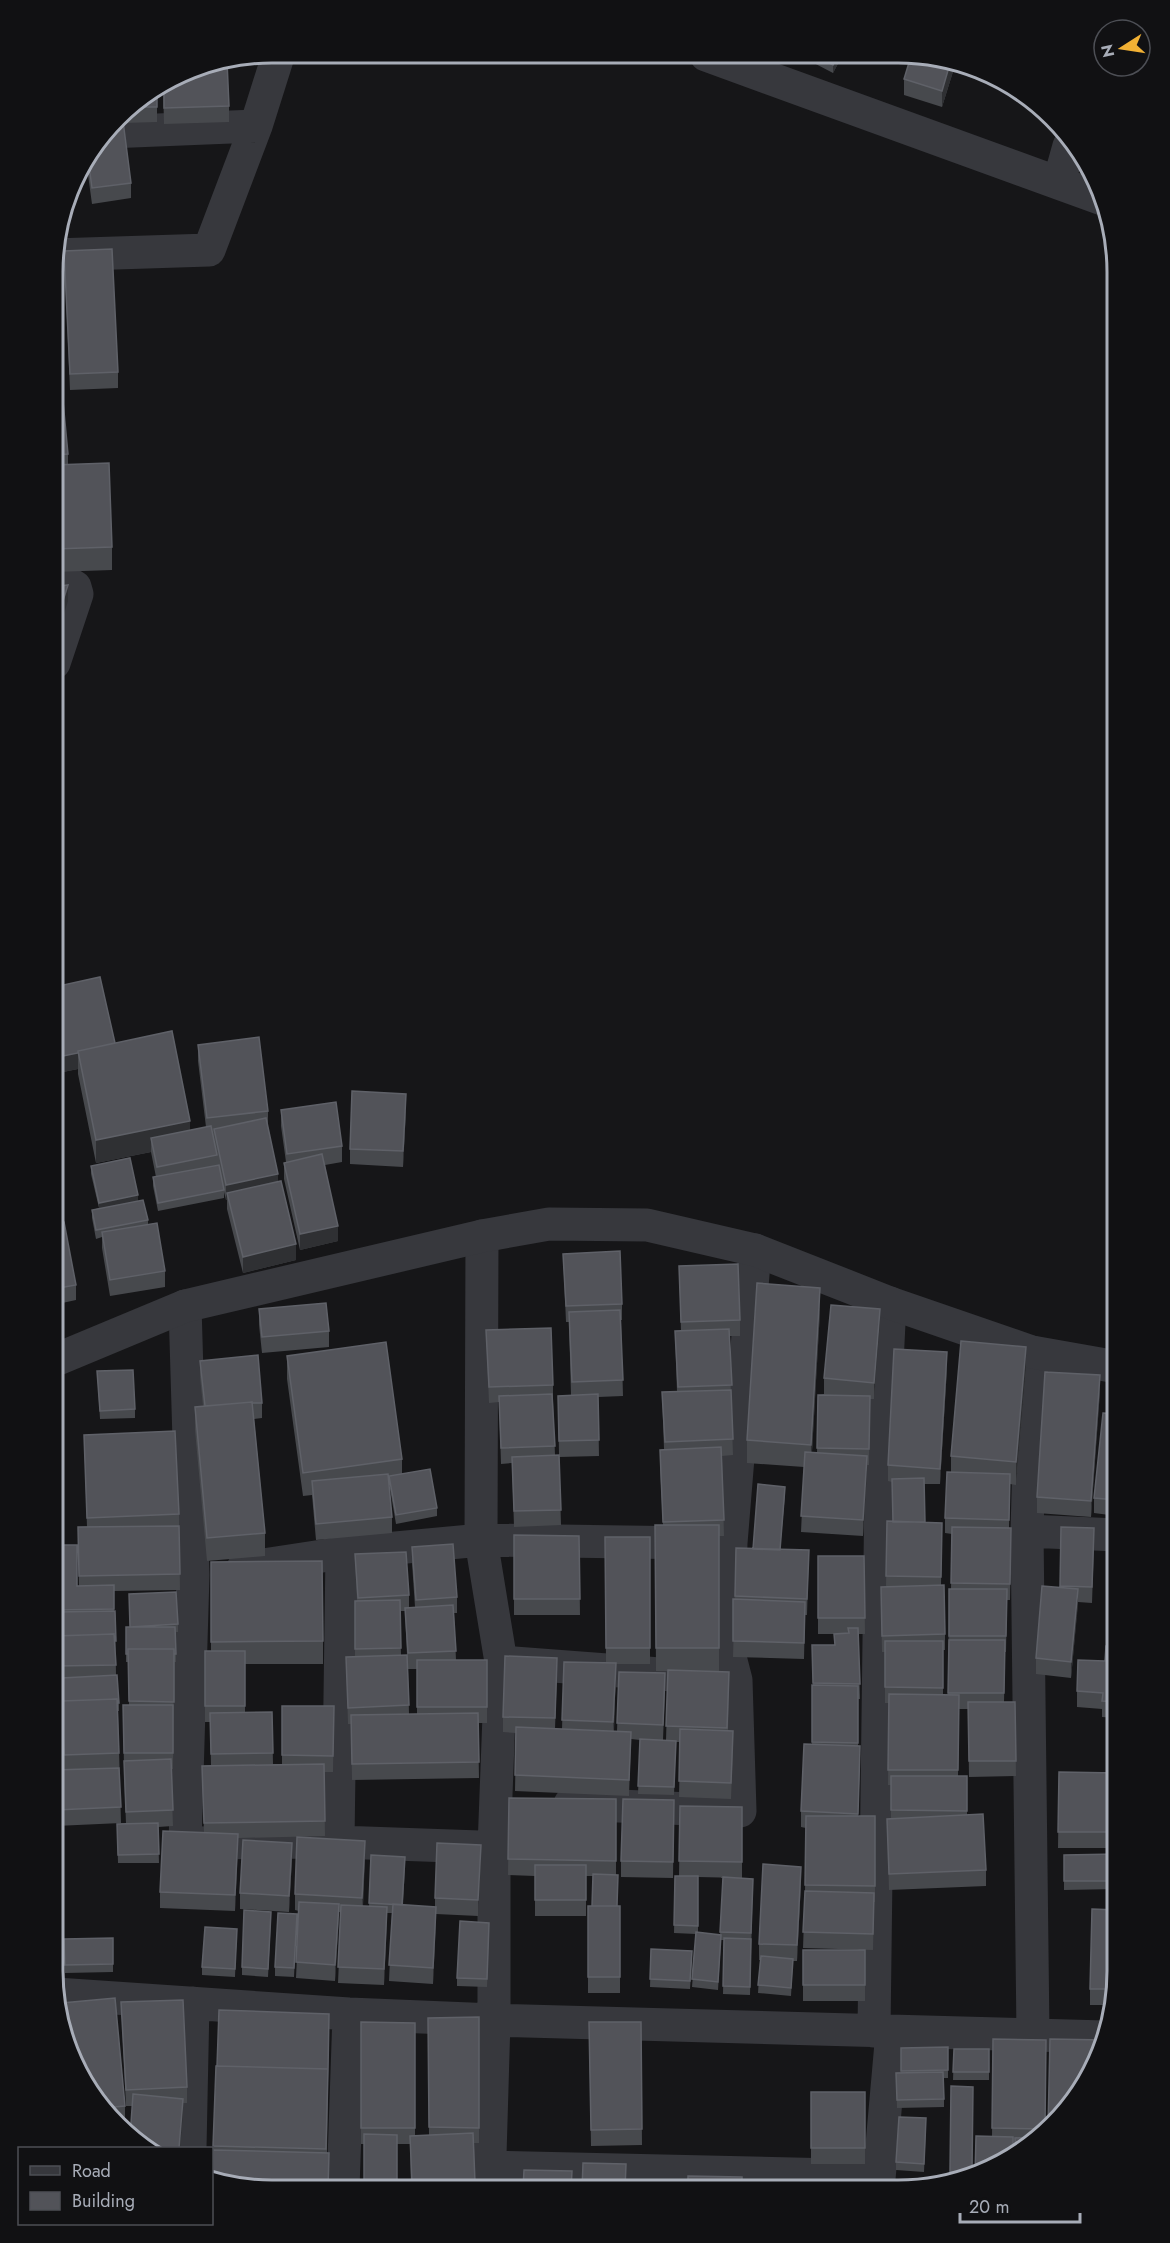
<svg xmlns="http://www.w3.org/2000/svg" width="1170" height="2243" font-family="Jost,sans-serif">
	<rect width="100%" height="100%" fill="#161618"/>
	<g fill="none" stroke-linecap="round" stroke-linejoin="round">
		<path stroke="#37383d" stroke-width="33" d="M706 55 1105 200
			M108 132 256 126
			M1059 182 1069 146
			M54 255 209 250 256 126 279 53
			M54 663 77 594 75 587 67 582 54 583
			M482 1236 481 1540 501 1662 494 1848V2020L489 2189
			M185 1306 193 1575 185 1843 338 1842 480 1847
			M1032 1352 1027 1531 1033 2035
			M1027 1531 1117 1535
			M243 1568 342 1553 481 1540 700 1543
			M514 1663 713 1678
			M570 1804 740 1811 736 1680 728 1649 731 1543 755 1250
			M338 1842 342 1553
			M56 1994 349 2014 494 2020 1105 2037
			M874 2031 881 1484 890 1303
			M190 2148 193 2003
			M490 2167 879 2176
			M343 2189 349 2014
			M878 2190 892 2032"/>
		<path stroke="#37383d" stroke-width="33" d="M53 1361 185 1306 482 1236 549 1224 647 1225 755 1250 890 1303 1032 1352 1117 1367"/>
	</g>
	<path fill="#47494d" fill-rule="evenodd" d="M791 56H809L806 63Z
		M810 56H842L833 73 810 61Z
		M956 62 942 107 904 95V79Z
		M188 69 229 106V122L164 124 163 85Z
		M157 89V122L123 123 131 183V198L92 204 86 160 127 107Z
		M64 251 118 372V388L70 390Z
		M54 359 68 454V464L112 547V570L54 572Z
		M54 987 115 1043 190 1130 206 1127 198 1061V1045L268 1111V1127L278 1181 296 1260 243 1273 227 1209V1200H226L224 1192V1198L158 1211 153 1186V1177H156L151 1152 96 1163 78 1074V1069L53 1074Z
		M281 1110 342 1146V1162L325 1165 338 1241 300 1250 284 1179V1163L286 1162 281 1126Z
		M406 1110 403 1167 350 1164V1149Z
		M91 1166 138 1201 148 1220V1224L165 1271V1287L110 1296 102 1248V1237L96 1239 92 1218V1210L99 1208 91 1174Z
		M53 1204 55 1223 76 1285V1300L53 1305Z
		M563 1254 622 1304V1320H621L623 1396 598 1397 599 1456 559 1457 561 1525 514 1527 512 1463 501 1464 499 1402 489 1403 486 1330 553 1385V1401L555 1455H559L558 1396 571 1395 569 1322H566Z
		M679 1266 740 1320V1336H729L733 1455 722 1456 724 1536H719V1671H695L729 1688 728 1730 733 1747 731 1799 679 1797 680 1742H676L674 1795 638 1794 640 1740 631 1739 629 1796 515 1791 516 1733 503 1732V1717L557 1674 555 1729H562L564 1662 606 1663 605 1537H650V1664H616L614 1731H617L619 1672 665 1689 663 1740H666L668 1671H656L655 1525H663L660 1466V1450L664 1449 662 1392H677L675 1331H681Z
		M259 1309 329 1331V1347L262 1353 259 1325Z
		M820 1311 812 1452 817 1453 818 1395 824 1394V1378L880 1325 874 1399H870L869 1465H867L863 1536 801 1532 804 1467 747 1463V1440Z
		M287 1356 402 1459V1474L437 1508V1516L396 1524 389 1483 392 1517V1533L316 1540 312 1495 303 1496 287 1379Z
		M200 1361 262 1403V1418L254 1419 265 1533V1556L207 1561 195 1430V1407L203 1406 200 1377Z
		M947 1368 940 1484H924L925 1522 942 1523 941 1585 945 1634V1650H943V1695H948L949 1589H951L952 1534 945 1533V1518L951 1472V1456L1026 1370 1016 1485 1010 1484 1009 1528 1011 1544 1010 1600H1007L1006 1652H1005L1004 1702H1015L1016 1776 969 1777 968 1709H959L958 1776H967V1815L986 1870V1886L889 1890 887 1819H891V1785H888L889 1703H885V1652H882L881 1603V1587H886L887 1521 893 1522 892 1482 888 1481V1465Z
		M97 1371 135 1409V1418L100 1419Z
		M1100 1391 1091 1517 1037 1513V1497Z
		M1117 1414V1516L1094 1513V1498Z
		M84 1435 179 1514 180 1590 114 1591V1611H115L116 1675 119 1703V1711H118L121 1823 56 1826 54 1770 64 1769 62 1682H56L55 1636H57V1618H56L55 1594H53V1545L77 1586H79L78 1527H87Z
		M785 1495 780 1550H809L807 1615H805L804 1659 733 1657 736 1548 753 1549Z
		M1061 1527 1094 1544 1092 1603 1078 1602 1071 1678 1036 1674V1658L1060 1587Z
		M514 1535 579 1536 580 1615H514Z
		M412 1547 457 1597V1613H454L456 1660H487V1723H478L479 1778 352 1780 351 1724H348L346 1657H355V1601H357L355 1554 409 1595V1607H415L412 1563ZM400 1611H405L407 1655H401ZM408 1669H417V1714H409Z
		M818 1556H864L865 1634H858L860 1699H858V1746L860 1762 858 1816H875V1902H874L873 1950 803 1948 805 1891 806 1828 801 1827V1811L812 1744 813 1685 812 1645H834L841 1634H818Z
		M211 1562 323 1641V1664H245V1712H272L273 1764H282V1706H334L333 1772H324L325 1836 238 1838 235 1911 160 1908V1892L204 1833 202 1766 211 1765 210 1722H205V1706L211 1651Z
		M129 1594 178 1624V1632H176V1662H174L173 1769H171L173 1826 158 1827 159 1863H118L117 1824H126L124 1769 123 1705H129L128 1662H126V1627H130Z
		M1117 1646V1718L1102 1717V1709L1077 1707V1691Z
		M1059 1772 1117 1773V1848H1058Z
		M509 1798 616 1799V1875L617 1906H620V1993H588V1906H592L593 1876H586V1916H535V1876L508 1875Z
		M674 1800 673 1878 621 1877V1861Z
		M680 1806 742 1807V1878L698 1877V1933L720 1935 723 1877 753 1879 750 1995 723 1994 724 1940H721L718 1990 692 1987 696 1934 674 1933 675 1876H679Z
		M1117 1854V1889L1064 1890V1855Z
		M371 1855 405 1866 403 1905 435 1907V1898L481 1861 478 1916 436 1914 433 1984 389 1981 392 1913H387L384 1985 338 1983 341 1912H339L335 1981 296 1978 299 1911 295 1910V1894L365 1857 363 1906H369Z
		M292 1859 289 1912 240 1909V1893Z
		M801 1883 797 1961H793L791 1996 758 1993 760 1960H759V1944Z
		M297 1914 294 1977 275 1976V1967Z
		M271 1920 268 1977 242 1975V1967Z
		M237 1929 235 1977 202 1975V1967Z
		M489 1931 487 1987 457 1986V1978Z
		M113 1938V1972L65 1973 64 1939Z
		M651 1949 692 1960 690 1989 650 1987Z
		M803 1950H865V2001H803Z
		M1117 1986 1113 2005H1090V1989Z
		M121 2002 187 2087V2103H183L180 2148H147L132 2106H126Z
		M62 2003 125 2106V2122L116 2123 89 2093 64 2042 62 2019Z
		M329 2014 327 2153H329V2189H243L213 2150 217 2066Z
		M479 2017V2143H474L475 2189H411L410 2144H361V2022L415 2023V2136L429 2135 428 2018Z
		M589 2022H641L642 2145 591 2146Z
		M993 2039 1046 2040 1045 2130 1020 2153 1015 2156V2144L992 2136Z
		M948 2047V2078H944V2107L897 2108 896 2073H901V2048Z
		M954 2049H989V2080H953Z
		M951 2086 973 2087 972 2177 968 2179 950 2182Z
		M811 2092H865V2164H811Z
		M926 2126 924 2172 896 2170V2162Z"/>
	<path fill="#2f3033" d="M806 56H809L806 63Z
		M838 56H842L833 73V65Z
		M951 60 956 62 942 107V91Z
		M68 585V601L54 645V629Z
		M78 1053V1069L53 1074V1058Z
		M406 1094V1110L403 1167V1151Z
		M190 1121V1144L151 1138V1152L96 1163V1140Z
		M278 1174V1189L227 1193V1200H226V1185Z
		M138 1195V1203L99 1211V1203Z
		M55 1209V1225L53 1226V1210Z
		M338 1226V1241L300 1250V1234Z
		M296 1244V1260L243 1273V1257Z
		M820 1288V1311L811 1468V1445Z
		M880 1309V1325L874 1399V1383Z
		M1026 1347V1370L1016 1485V1462Z
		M947 1352V1368L940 1484V1469Z
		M1100 1375V1391L1091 1517V1501Z
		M867 1456V1472L863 1536V1520Z
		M1078 1589V1605L1071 1678V1662Z
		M616 1663V1679L613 1738V1722Z
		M238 1834V1850L235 1911V1895Z
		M365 1841V1857L362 1913V1898Z
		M292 1843V1859L289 1912V1896Z
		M481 1845V1861L478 1916V1900Z
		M801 1867V1883L797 1961V1945Z
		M339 1904V1920L335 1981V1965Z
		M387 1907V1923L384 1985V1969Z
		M436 1907V1923L433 1984V1968Z
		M183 2099V2114L180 2148H179Z"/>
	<path fill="#525359" stroke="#5f6168" stroke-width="1.5" d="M815 56H838L833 65Z
		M911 56 941 57 951 60 942 91 904 79Z
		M227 61 229 106 164 108V84L188 69Z
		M157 89V107H128Z
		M123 121 131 183 92 188 88 158 115 122Z
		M112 249 118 372 70 374 64 251Z
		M54 359H59L68 454 54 455Z
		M109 463 112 547 54 549V465Z
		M68 585 54 629V587Z
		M100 977 115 1043 78 1051V1053L53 1058 54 987Z
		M172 1031 190 1121 96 1140 78 1051Z
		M259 1037 268 1111 207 1118 198 1045Z
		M352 1091 406 1094 403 1151 350 1149Z
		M336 1102 342 1146 287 1154 281 1110Z
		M266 1118 278 1174 226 1185 214 1129Z
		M211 1126 217 1155 157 1167 151 1138Z
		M322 1154 338 1226 300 1234 284 1163Z
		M130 1158 138 1195 99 1203 91 1166Z
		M219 1165 224 1190 158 1203 153 1177Z
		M281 1181 296 1244 243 1257 227 1193Z
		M143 1200 148 1220 96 1230 92 1210Z
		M64 1222 76 1285 53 1289V1224Z
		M157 1223 165 1271 110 1280 102 1232Z
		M620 1251 622 1304 566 1306 563 1254Z
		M738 1264 740 1320 681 1322 679 1266Z
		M757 1283 820 1288 811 1445 747 1440Z
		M326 1303 329 1331 262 1337 259 1309Z
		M831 1305 880 1309 874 1383 824 1378Z
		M620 1310 623 1380 572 1382 569 1312Z
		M551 1328 553 1385 489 1387 486 1330Z
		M729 1329 732 1385 678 1387 675 1331Z
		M961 1341 1026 1347 1016 1462 951 1456Z
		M386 1342 402 1459 303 1473 287 1356Z
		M894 1349 947 1352 940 1469 888 1465Z
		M258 1355 262 1403H252V1402L205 1406 200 1361Z
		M133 1370 135 1409 100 1411 97 1371Z
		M1045 1372 1100 1375 1091 1501 1037 1497Z
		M731 1390 733 1439 665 1442 662 1392Z
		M552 1394 555 1446 501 1448 499 1396Z
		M598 1394 599 1440 559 1441 558 1396Z
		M818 1395 870 1396 869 1449 817 1448Z
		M252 1402 265 1533 207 1538 195 1407Z
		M1103 1413 1117 1414V1500L1094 1498Z
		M175 1431 179 1514 87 1518 84 1435Z
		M721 1447 724 1520 663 1522 660 1450Z
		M805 1452 867 1456 863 1520 801 1516Z
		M559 1455 561 1510 514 1511 512 1457Z
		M430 1469 437 1508 396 1515 389 1476Z
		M947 1472 1010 1474 1009 1520 945 1518Z
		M388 1474 392 1517 316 1524 312 1481Z
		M924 1478 925 1522H893L892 1479Z
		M758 1484 785 1487 780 1550 753 1549Z
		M887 1521 942 1523 941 1577 886 1576Z
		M655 1525H719V1648H656Z
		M179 1526 180 1574 79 1576 78 1527Z
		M952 1527 1011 1528 1010 1584 951 1583Z
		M1061 1527 1094 1528 1092 1587 1060 1586Z
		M514 1535 579 1536 580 1599H514Z
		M605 1537H650V1648H606Z
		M453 1544 457 1597 416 1600 412 1547Z
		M53 1545H77V1586L114 1585V1609L56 1610 55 1585H53Z
		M736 1548 809 1550 807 1599 735 1596Z
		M406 1552 409 1595 358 1598 355 1554Z
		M818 1556H864L865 1618H818Z
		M322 1561 323 1641 211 1642V1562Z
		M944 1585 945 1634 882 1636 881 1587Z
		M1042 1586 1078 1589 1071 1662 1036 1658Z
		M949 1589H1007L1006 1636H949Z
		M176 1592 178 1624 130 1627 129 1594Z
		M733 1599 805 1602 804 1643 733 1641Z
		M400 1600 401 1648 355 1649V1601Z
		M453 1605 456 1651 408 1653 405 1608Z
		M115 1611 116 1641H115L114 1634 57 1636V1612Z
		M126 1627H175L176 1654H174V1649H128V1654H126Z
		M848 1628H858L860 1684 813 1683 812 1645H835L834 1634 849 1633Z
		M114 1634 116 1665 56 1666 55 1636Z
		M949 1640H1005L1004 1693H948Z
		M885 1641H943V1688L885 1687Z
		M1106 1646H1117V1702L1102 1701 1103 1693 1077 1691 1078 1660 1105 1661Z
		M128 1649H174V1702L129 1701Z
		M205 1651H245V1706H205Z
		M407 1655 409 1705 348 1708 346 1657Z
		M505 1656 557 1658 555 1718 503 1717Z
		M417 1660H487V1707H417Z
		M564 1662 616 1663 613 1722 562 1720Z
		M668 1670 729 1672 727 1728 666 1726Z
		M619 1672 665 1673 663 1725 617 1723Z
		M117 1675 119 1703H118L117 1699 63 1701 62 1678Z
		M812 1685 858 1686V1743L812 1742Z
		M889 1694 959 1695 958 1770H888Z
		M117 1699 119 1753 64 1755 62 1701Z
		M968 1702H1015L1016 1761H969Z
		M123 1705H173V1753H124Z
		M282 1706H334L333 1756 282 1755Z
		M272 1712 273 1753 211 1754 210 1713Z
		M478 1713 479 1762 352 1764 351 1715Z
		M516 1727 631 1732 629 1780 515 1775Z
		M680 1729 733 1731 731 1783 679 1781Z
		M640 1739 676 1741 674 1787 638 1786Z
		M804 1744 860 1746 858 1814 801 1811Z
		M171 1759 173 1810 126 1812 124 1761Z
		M324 1764 325 1821 204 1823 202 1766Z
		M119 1768 121 1807 56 1810 54 1770Z
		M1059 1772 1117 1773V1832H1058Z
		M891 1776H967V1811L891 1810Z
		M509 1798 616 1799V1861L508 1859Z
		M623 1799 674 1800 673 1862 621 1861Z
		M680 1806 742 1807V1862L679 1861Z
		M983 1814 986 1870 889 1874 887 1819Z
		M806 1816H875V1886L805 1885Z
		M158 1823 159 1854 118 1855 117 1824Z
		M163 1831 238 1834 235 1895 160 1892Z
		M297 1837 365 1841 362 1898 295 1894Z
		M243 1840 292 1843 289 1896 240 1893Z
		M437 1843 481 1845 478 1900 435 1898Z
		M1117 1854V1881H1064V1855Z
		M371 1855 405 1857 402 1905 369 1903Z
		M763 1864 801 1867 797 1945 759 1944Z
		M535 1865H586V1900H535Z
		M593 1874 618 1875 617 1906H592Z
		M675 1876H698V1926L674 1925Z
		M723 1877 753 1879 751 1933 720 1932Z
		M805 1891 874 1893 873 1934 803 1932Z
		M299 1902 339 1904 335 1965 296 1962Z
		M393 1904 436 1907 433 1968 389 1965Z
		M341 1905 387 1907 384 1969 338 1967Z
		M588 1906H620V1977H588Z
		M1092 1909 1117 1910 1116 1989H1090Z
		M244 1910 271 1912 268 1969 242 1967Z
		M278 1913 297 1914 294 1968 275 1967Z
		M460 1921 489 1923 487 1979 457 1978Z
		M205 1927 237 1929 235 1969 202 1967Z
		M696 1932 721 1935 718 1982 692 1979Z
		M113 1938V1964L65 1965 64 1939Z
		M724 1938 751 1939 750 1987 723 1986Z
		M651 1949 692 1951 690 1981 650 1979Z
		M803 1950H865V1985H803Z
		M761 1956 793 1959 791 1988 758 1985Z
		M115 1998 125 2106 103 2108 89 2093 66 2046 62 2003Z
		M183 2000 187 2087 126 2090 121 2002Z
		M219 2010 329 2014 328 2069 217 2066Z
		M479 2017V2128L429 2127 428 2018Z
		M361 2022 415 2023V2128H361Z
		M589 2022H641L642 2129 591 2130Z
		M993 2039 1046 2040 1045 2129 992 2128Z
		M1050 2039 1104 2040 1101 2055 1072 2105 1048 2128Z
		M948 2047V2070L901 2071V2048Z
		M954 2049H989V2072H953Z
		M216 2066 328 2069 326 2149 213 2146Z
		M943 2072 944 2099 897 2100 896 2073Z
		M951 2086 973 2087 972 2171 950 2172Z
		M811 2092H865V2148H811Z
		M133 2094 183 2099 179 2148H147L130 2138Z
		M899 2117 926 2118 924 2164 896 2162Z
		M473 2133 475 2182 412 2183 410 2136Z
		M364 2134 397 2135V2189H364Z
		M976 2136 1013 2137V2157L975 2176Z
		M1038 2137 1020 2153 1016 2156 1015 2138Z
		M213 2150 329 2153 328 2189H243L212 2180Z
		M583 2163 626 2164 625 2190H582Z
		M524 2170 572 2171 571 2190 523 2189Z
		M688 2176 742 2177V2190H688Z
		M900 2185 917 2187 899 2190Z"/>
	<path d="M0 0H1170V2243H0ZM272 63H898A209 209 0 0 1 1107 272V1971A209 209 0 0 1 898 2180H272A209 209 0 0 1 63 1971V272A209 209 0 0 1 272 63Z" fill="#111113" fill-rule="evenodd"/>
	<path fill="none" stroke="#a8adb8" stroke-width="3" d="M272 63H898A209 209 0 0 1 1107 272V1971A209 209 0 0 1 898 2180H272A209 209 0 0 1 63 1971V272A209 209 0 0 1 272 63Z"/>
	<rect x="18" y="2147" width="195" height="78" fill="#111113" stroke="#4d4f55" stroke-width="1.5"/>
	<rect x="30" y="2166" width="30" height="9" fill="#37383d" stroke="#4d4f55" stroke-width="1.5"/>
	<text x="72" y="2177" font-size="18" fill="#a8adb8">Road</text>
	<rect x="30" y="2192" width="30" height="18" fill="#525359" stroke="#4d4f55" stroke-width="1.5"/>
	<text x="72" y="2207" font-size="18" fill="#a8adb8">Building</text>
	<g transform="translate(1122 48) rotate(258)"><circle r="28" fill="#111113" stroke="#4d4f55" stroke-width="1.5"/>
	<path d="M0-4.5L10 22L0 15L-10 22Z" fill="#f2b134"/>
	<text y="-9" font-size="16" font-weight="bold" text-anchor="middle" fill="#a8adb8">N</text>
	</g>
	<path d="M960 2213v9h120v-9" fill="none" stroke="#a8adb8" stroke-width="3"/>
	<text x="969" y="2213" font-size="18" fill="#a8adb8" stroke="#111113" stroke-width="4.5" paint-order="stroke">20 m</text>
</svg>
